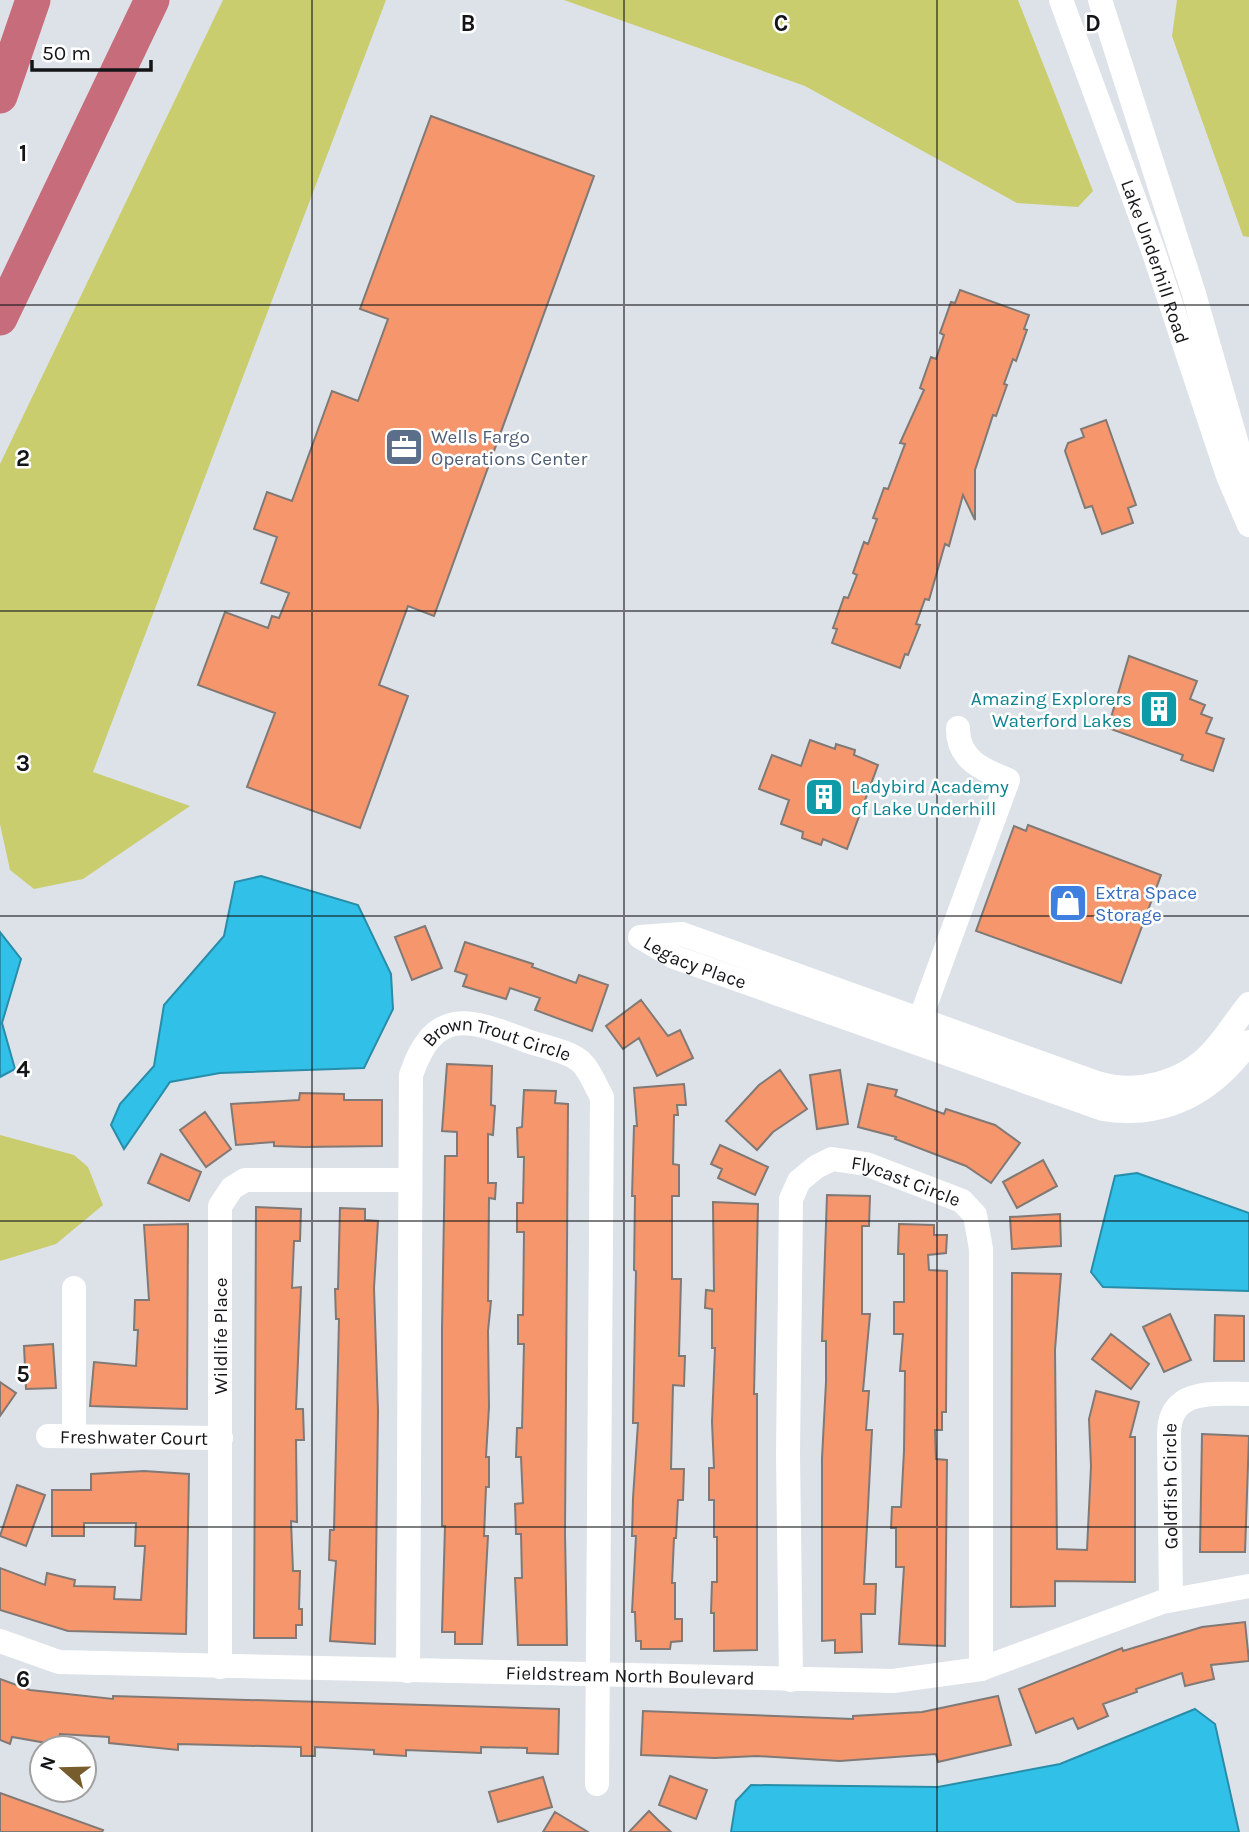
<svg xmlns="http://www.w3.org/2000/svg" width="1249" height="1832" font-family="Karla,sans-serif">
	<rect width="100%" height="100%" fill="#dde2e9"/>
	<path fill="#c9cd6d" d="M223 0H386L93 772 190 806 83 879 34 889 10 870 0 824V464Z
		M564 0H1018L1093 191 1078 207 1017 203 805 86Z
		M1177 0H1249V237L1243 236 1172 36Z
		M0 1135 74 1155 88 1167 103 1205 56 1244 0 1261Z"/>
	<path fill="#31c0e8" stroke="#288da9" stroke-width="2" d="M261 876 358 905 391 974 393 1009 364 1068 220 1073 170 1082 124 1149 111 1125 120 1104 154 1066 164 1005 224 936 235 882Z
		M0 932 21 959 2 1023 15 1069 0 1077Z
		M1137 1173 1249 1213V1291L1103 1287 1091 1272 1115 1176Z
		M1195 1709 1215 1724 1239 1832H731L736 1801 751 1785 938 1787 1060 1764Z"/>
	<path fill="#f5966c" stroke="#817975" stroke-width="2" d="M431 116 594 176 434 616 408 606 379 685 408 696 360 828 247 787 275 713 198 685 225 612 268 628 272 616 279 618 289 593 261 583 277 537 254 529 267 492 292 501 332 391 358 401 388 319 360 309Z
		M960 290 1029 315 1024 329 1027 330 1016 361 1013 359 1004 384 1007 385 996 416 993 415 975 470V520L963 495 949 546 945 544 929 600 925 599 916 624 920 625 908 655 905 654 900 668 832 643 837 629 833 628 844 597 848 598 857 575 853 573 864 542 868 544 877 519 873 518 884 488 888 489 905 444 900 443 924 390 920 388 931 357 936 359 944 335 940 333 951 302 955 303Z
		M1106 420 1136 505 1128 508 1133 523 1102 534 1092 506 1085 508 1065 451 1068 443 1084 437 1081 429Z
		M1129 656 1197 681 1190 699 1205 705 1201 714 1212 718 1206 733 1224 739 1213 771 1181 760 1183 755 1108 728Z
		M810 740 835 749 836 744 855 750 854 755 878 765 847 849 823 839 821 845 802 838 803 832 781 824 789 800 759 789 772 755 801 766Z
		M1028 825 1161 875 1121 983 976 931 1014 826 1026 831Z
		M425 926 442 968 412 980 395 937Z
		M465 942 533 964 532 967 576 983 579 975 608 985 592 1031 535 1010 540 998 510 988 506 999 463 986 467 975 455 971Z
		M641 1000 668 1036 680 1030 693 1058 657 1076 639 1038 623 1049 606 1026Z
		M447 1064 492 1066 491 1105 495 1106 493 1135 488 1134V1183H496L495 1199 489 1198 488 1301H491L488 1331 489 1407 486 1457H489V1487H486L484 1536H488L482 1644H455V1632H442L445 1526H442V1329L445 1156H457V1132L442 1131Z
		M780 1070 807 1109 773 1132 757 1150 726 1121 759 1085Z
		M840 1070 848 1124 817 1129 810 1075Z
		M684 1084 686 1105H677L678 1115H674L673 1164 679 1165V1196H672V1279H681L679 1356H685L684 1386 673 1385 671 1469H684L683 1500H678L676 1538H674L672 1583H675V1619H682V1641L671 1642 670 1649H641V1641H636L635 1612H632L636 1536H632L633 1498 638 1423H633L636 1271 634 1270 635 1196H632L634 1126H637L634 1088Z
		M868 1084 897 1090 895 1096 944 1114 946 1109 995 1125 1020 1143 991 1183 966 1166 895 1139 896 1137 858 1127Z
		M524 1090 556 1091 555 1103 568 1104 565 1533 567 1645H518L515 1578H522L521 1534H516L515 1504 523 1503 521 1457H516L517 1428H522L524 1344H518V1315H523L524 1232H517V1203H523L524 1157H518L517 1128 522 1127Z
		M300 1093 344 1094V1100H382V1146L304 1147 274 1146V1142L236 1145 231 1104 299 1100Z
		M205 1112 231 1149 206 1167 180 1130Z
		M720 1145 768 1167 755 1195 718 1178 722 1169 711 1164Z
		M161 1154 201 1172 189 1201 148 1183Z
		M1043 1160 1057 1186 1017 1208 1003 1182Z
		M827 1195 870 1196 869 1226H862V1314H870L863 1391H869L866 1430H872L864 1584H876L875 1614H861L862 1652 835 1653V1640L822 1641V1458L826 1382V1341H822Z
		M713 1202 758 1204 754 1394H757V1650L714 1651V1613H711L712 1582H717V1537H714V1500H709V1468H714L712 1422 715 1348H712V1309L705 1308 706 1290 714 1291Z
		M256 1207 301 1209 300 1241H294L292 1288 301 1287 296 1409H303L304 1440H296L297 1522 291 1521 293 1571H300L299 1609H302V1625H296V1638H254Z
		M340 1208 365 1209V1220L378 1221 374 1288 378 1411 375 1644 330 1641 336 1561 329 1560 330 1530H334L339 1319H336L335 1289H338Z
		M1060 1214 1061 1246 1012 1249 1010 1217Z
		M188 1224 187 1409 90 1406 94 1362 136 1366 138 1330H134L135 1300H149L144 1225Z
		M899 1224 934 1225V1235H947L946 1253 928 1255 929 1270 947 1271 946 1412H942V1430H935L936 1459 947 1460 945 1646 899 1644 904 1567H896V1528H891L892 1507H901L904 1451 905 1371H900L903 1334H894V1302H904V1254H898Z
		M1012 1273 1061 1274 1055 1350 1057 1549 1087 1550 1091 1466 1089 1419 1096 1391 1139 1402 1130 1437H1135V1582L1055 1581V1606L1011 1607Z
		M1170 1314 1191 1360 1164 1372 1143 1327Z
		M1215 1315 1244 1316V1361H1214Z
		M1111 1334 1149 1364 1131 1389 1092 1359Z
		M53 1344 56 1388 26 1389 24 1346Z
		M0 1382 16 1393 0 1416Z
		M1202 1434 1249 1436 1245 1552H1200Z
		M144 1471 189 1474 186 1634 68 1631 0 1610V1568L45 1585 47 1573 75 1580 74 1586 115 1587 114 1599 141 1600 145 1546H135L136 1523H84V1536H52V1490H91V1474Z
		M17 1485 45 1495 26 1546 0 1536Z
		M1245 1622 1249 1661 1211 1665 1214 1679 1185 1686 1182 1673 1136 1689 1137 1692 1103 1704 1108 1716 1078 1729 1073 1718 1036 1733 1019 1689 1122 1648 1123 1651 1202 1627Z
		M0 1679 30 1690 113 1699V1696L559 1709 558 1754 527 1753V1748L481 1747V1753L406 1750V1756L374 1754V1750L315 1747V1756H301V1747L178 1744V1750L109 1743V1737L60 1734 58 1745 12 1737 10 1744 0 1740Z
		M998 1696 1011 1745 938 1762 936 1754 840 1761 757 1756 715 1758 641 1755 643 1711 853 1719V1716L922 1712Z
		M670 1776 707 1790 696 1819 659 1805Z
		M543 1777 552 1807 498 1822 489 1792Z
		M0 1793 103 1830 102 1832H0Z
		M649 1811 658 1820 671 1832H629Z
		M555 1812 588 1832H543Z"/>
	<g fill="none" stroke-linecap="round" stroke-linejoin="round">
		<g stroke="#fff" stroke-width="24">
			<path id="s1" d="M1061 0 1154 253 1228 476 1249 525"/>
			<path d="M1100 0 1194 294 1249 486"/>
			<path id="s2" d="M1249 1004C1236 1020 1226 1037 1212 1052 1184 1083 1137 1095 1097 1083L682 934 640 937 674 957 1103 1109C1165 1119 1213 1092 1249 1042"/>
			<path d="M914 1036 1008 780C983 770 957 759 958 728"/>
			<path id="s3" d="M48 1436 221 1438"/>
			<path d="M74 1436V1288"/>
			<path id="s4" d="M1171 1600 1169 1433C1170 1387 1216 1394 1249 1394"/>
			<path id="s5" d="M0 1641 59 1662 893 1681 981 1669 1162 1602 1249 1586"/>
			<path d="M220 1667V1206L232 1188 245 1180H410"/>
			<path id="s6" d="M408 1671 411 1075C436 1001 475 1022 533 1043 547 1047 574 1053 583 1064 591 1073 596 1087 602 1097L597 1784"/>
			<path id="s7" d="M791 1680 788 1454 791 1199 799 1181 816 1167 832 1159 866 1164 962 1201 975 1215 981 1249V1669"/>
		</g>
		<path stroke="#c66c7a" stroke-width="35" d="M0 96 33 0
			M0 318 152 0"/>
	</g>
	<path fill="none" stroke="#131517" stroke-width="2" stroke-opacity="0.55" d="M312 0V1832M624 0V1832M937 0V1832M0 305H1249M0 611H1249M0 916H1249M0 1221H1249M0 1527H1249"/>
	<defs>
		<g id="office-square" transform="scale(2.0125)"><rect x="-9" y="-9" width="18" height="18" rx="4" fill="#5c6f8a" stroke="#fff"/><path d="M-6-3h4V-5.5h4V-3h4V5H-6ZM-1-4.5V-3h2v-1.5ZM-6 0V1H6V0Z" fill="#fff"/></g>
		<g id="building-square" transform="scale(2.0125)"><rect x="-9" y="-9" width="18" height="18" rx="4" fill="#0f9aa8" stroke="#fff"/><path d="M-4-6H4V6H1V3H-1V6H-4ZM-2.5-4.3h1.7v1.8h-1.7ZM.8-4.3h1.7v1.8H.8ZM-2.5-1h1.7V.8h-1.7ZM.8-1h1.7V.8H.8Z" fill="#fff"/></g>
		<g id="shop-square" transform="scale(2.0125)"><rect x="-9" y="-9" width="18" height="18" rx="4" fill="#3f7fe0" stroke="#fff"/><path d="M-5-2.5h2.3a2.7 3.5 0 0 1 5.4 0H5L5.5 6h-11ZM-1.5-2.5h3a1.5 2.3 0 0 0-3 0Z" fill="#fff"/></g>
	</defs>
	<g fill-rule="evenodd">
		<use href="#office-square" x="404" y="447"/>
		<use href="#building-square" x="1159" y="709"/>
		<use href="#building-square" x="824" y="797"/>
		<use href="#shop-square" x="1068" y="903"/>
	</g>
	<g text-anchor="middle" stroke-width="5" stroke-linejoin="round" paint-order="stroke">
		<g font-size="19" fill="#131517" stroke="#fff">
			<text dy="7" stroke="none"><textPath href="#s1" startOffset="278">Lake Underhill Road</textPath></text>
			<text dy="7" stroke="none"><textPath href="#s2" startOffset="730">Legacy Place</textPath></text>
			<text dy="7" stroke="none"><textPath href="#s6" startOffset="709">Brown Trout Circle</textPath></text>
			<text dy="7" stroke="none"><textPath href="#s7" startOffset="618">Flycast Circle</textPath></text>
			<text transform="translate(220 1336) rotate(-90)" y="7">Wildlife Place</text>
			<text dy="7" stroke="none"><textPath href="#s3" startOffset="86">Freshwater Court</textPath></text>
			<text dy="7" stroke="none"><textPath href="#s4" startOffset="114">Goldfish Circle</textPath></text>
			<text dy="7" stroke="none"><textPath href="#s5" startOffset="634">Fieldstream North Boulevard</textPath></text>
		</g>
		<g font-size="19" fill="#4e5e75" stroke="#fff" text-anchor="start">
			<text x="431" y="443">Wells Fargo<tspan x="431" dy="22">Operations Center</tspan></text>
		</g>
		<g font-size="19" fill="#0d838f" stroke="#fff" text-anchor="end">
			<text x="1132" y="705">Amazing Explorers<tspan x="1132" dy="22">Waterford Lakes</tspan></text>
			<text x="851" y="793" text-anchor="start">Ladybird Academy<tspan x="851" dy="22">of Lake Underhill</tspan></text>
		</g>
		<g font-size="19" fill="#366cbe" stroke="#fff" text-anchor="start">
			<text x="1095" y="899">Extra Space<tspan x="1095" dy="22">Storage</tspan></text>
		</g>
	</g>
	<g font-size="23" text-anchor="middle" font-weight="bold" fill="#131517" stroke="#fff" stroke-width="5" stroke-linejoin="round" paint-order="stroke">
		<text x="468" y="31">B</text>
		<text x="781" y="31">C</text>
		<text x="1093" y="31">D</text>
		<text x="23" y="161">1</text>
		<text x="23" y="466">2</text>
		<text x="23" y="771">3</text>
		<text x="23" y="1077">4</text>
		<text x="23" y="1382">5</text>
		<text x="23" y="1687">6</text>
	</g>
	<g transform="translate(63 1769) rotate(290)"><circle r="33" fill="#ffffff" stroke="#a1a1a2" stroke-width="2"/>
	<path d="M0-5L12 26L0 18L-12 26Z" fill="#775c2e"/>
	<text y="-10" font-size="19" font-weight="bold" text-anchor="middle" fill="#131517">N</text>
	</g>
	<path d="M32 60v10h119v-10" fill="none" stroke="#131517" stroke-width="3.5"/>
	<text x="42" y="60" font-size="21" fill="#131517" stroke="#ffffff" stroke-width="5" paint-order="stroke">50 m</text>
</svg>
